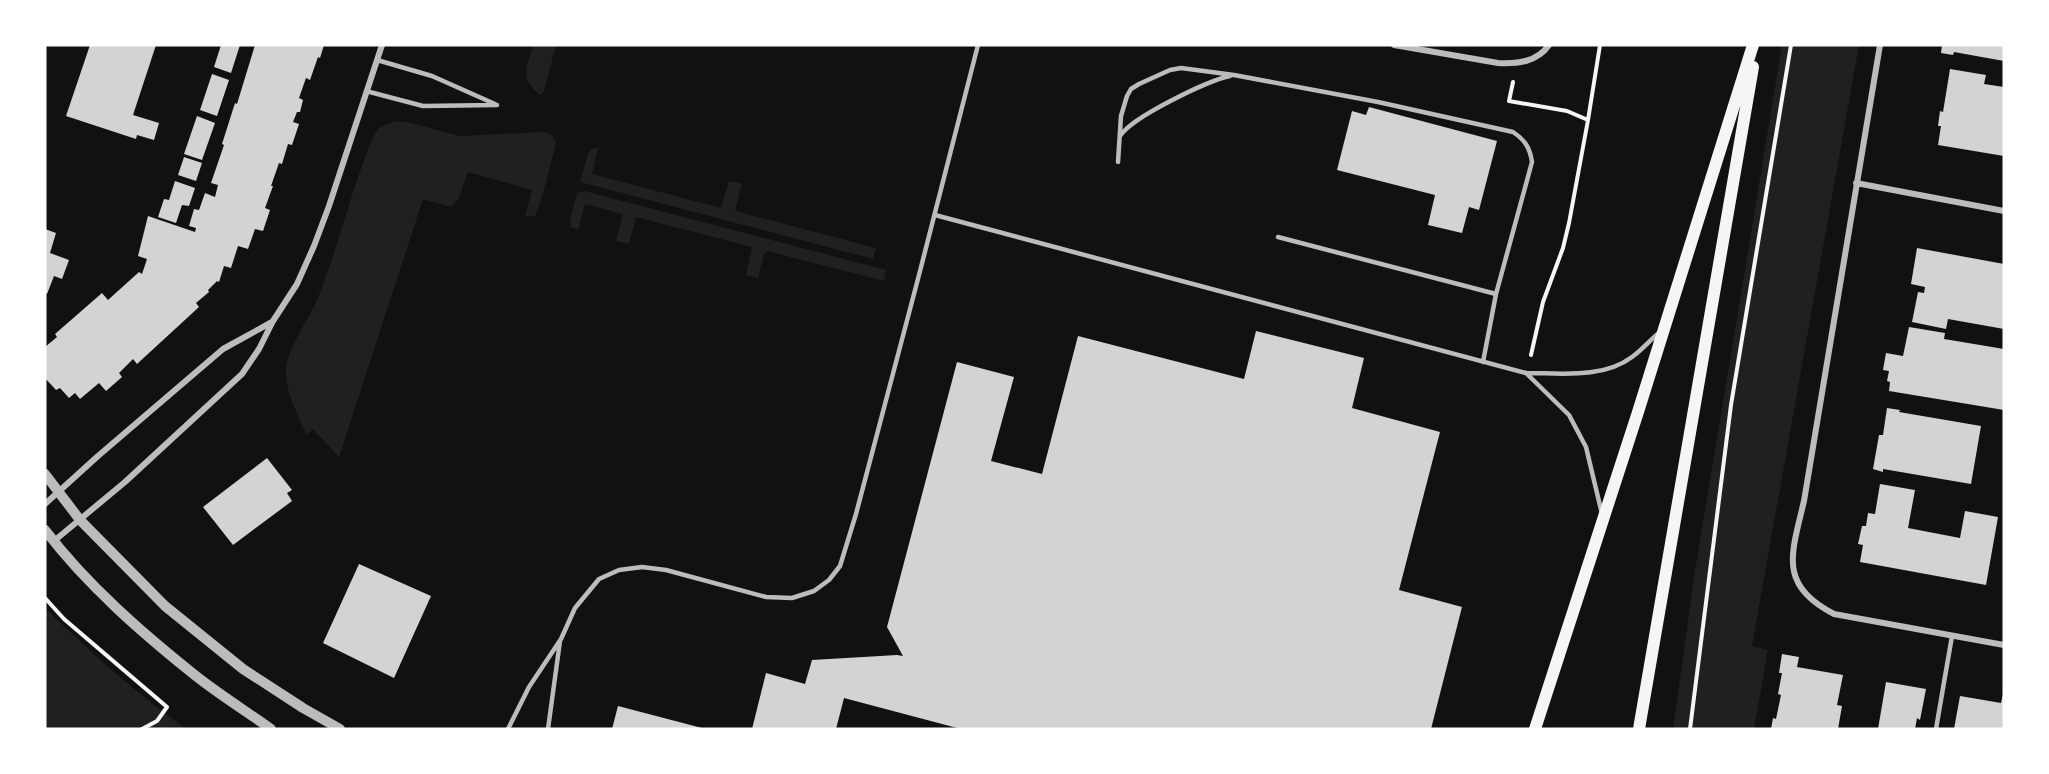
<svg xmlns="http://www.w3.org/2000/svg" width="2049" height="774" font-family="'Varela Round',sans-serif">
	<rect width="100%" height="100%" fill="#111"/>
	<path fill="#202020" d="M534 45H556L544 91 540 95C520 80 526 66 534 45Z
		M1782 45H1859L1752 646 1768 650 1754 729H1673L1695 571Z
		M395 121 407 122 460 136 544 132 551 134 556 143 543 194 535 216 525 217 532 190 468 172 459 198 451 207 423 199 339 457 313 429 306 435C298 415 285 391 286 370 289 342 310 320 319 295 340 242 352 186 374 135L380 127Z
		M598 148 592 174 721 208 729 181 742 184 735 211 876 248 873 259 580 182 588 154 591 149Z
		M584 191 886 270 884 281 767 251 764 254 758 278 746 275 752 247 636 217 629 244 616 241 623 214 585 204 578 230 571 227 570 219 577 193Z
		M45 608C89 651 136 693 186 729H45Z"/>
	<path fill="#d3d3d3" d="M90 45H156L133 115 159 123 154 140 137 135 136 139 66 116Z
		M221 45H240L231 73 214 67Z
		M255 45H324L320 58 318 57 310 80 306 78 299 98 303 100 300 112H297L293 122 299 124 292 145 288 144 282 164 279 163 271 186H273L265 208 270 210 263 231 255 229 248 249 238 246 231 268 224 266 219 282 217 281 208 290 209 292 196 303 199 307 137 364 133 359 119 373 122 377 106 391 99 383 80 399 75 393 69 398 60 388 56 390 45 378V347L57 337 55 334 102 293 108 300 139 272 142 274 147 259 138 256 148 216 195 232 196 228 189 226 194 209 199 210 205 193 215 197 218 185 211 183 224 145 222 144 235 103 237 104Z
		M1942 45H2004V61L1954 52 1953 55 1941 53Z
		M1950 69 1986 75 1984 84 2004 87V156L1938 145 1941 126H1938L1940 111 1943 112Z
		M212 74 229 80 217 116 200 110Z
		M1369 107 1497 141 1479 210 1469 207 1462 233 1428 225 1435 195 1337 170 1352 111 1366 115Z
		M197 116 215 123 202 160 184 154Z
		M184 157 202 163 196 181 178 175Z
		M175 181 195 188 189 206 182 205 176 223 158 217 164 199 169 200Z
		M45 229 56 233 50 253 69 260 62 279 54 276 47 294 45 293Z
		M1917 248 2004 264V329L1948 319 1946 329 1912 322 1918 292 1924 293 1925 287 1911 284Z
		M1909 327 1945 333 1944 339 2004 349V410L1889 391 1890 382 1887 381 1889 371 1883 370 1886 353 1903 356Z
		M1256 331 1364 358 1352 408 1440 432 1399 590 1462 607 1431 729H961L844 698 836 729H752L766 673 805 684 812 660 897 655 903 656 887 627 957 362 1014 377 991 461 1042 474 1078 336 1244 379Z
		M1887 408 1900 410 1899 412 1981 426 1971 484 1883 469V472L1873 469 1879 435H1883Z
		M267 458 292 490 287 493 292 501 233 545 203 507Z
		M1880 484 1915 490 1908 528 1960 538 1965 511 1998 517 1986 585 1860 562 1863 545 1858 544 1862 526H1866L1868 513 1875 514Z
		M359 564 431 596 394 678 323 643Z
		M1782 654 1799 657 1797 667 1843 675 1837 705 1842 706 1838 729H1771L1773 718 1776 719 1781 695 1778 694 1782 673H1779Z
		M1886 682 1926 689 1920 720 1917 718 1915 729H1878Z
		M2003 694 2004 729H1954L1960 696 2001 703Z
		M618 706 702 728V729H612Z"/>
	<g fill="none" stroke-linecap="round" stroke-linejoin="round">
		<path stroke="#f5f5f5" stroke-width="4" d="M1513 82 1509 101 1567 111 1588 120 1569 223 1563 248 1543 302 1531 355
			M1588 120 1600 45
			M45 598 64 619 167 707 157 721 142 729
			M1690 729 1731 405 1791 45"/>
		<path stroke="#bcbcbc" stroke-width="4.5" d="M377 60 432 76 495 104
			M366 91 423 106 497 105
			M1120 136C1132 117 1207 81 1230 76
			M1118 162 1121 116 1127 96 1131 89 1139 84 1170 70 1181 68 1234 75 1378 102 1513 132C1525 140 1530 148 1532 162L1496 294
			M935 215 1526 373C1560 373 1603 379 1632 357 1642 350 1650 340 1660 332
			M1278 237 1496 294 1483 362
			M1526 373 1569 415 1586 447 1602 514
			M508 729 529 687 561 639 575 608 599 579 619 570 642 567 666 570 766 597 792 598 814 591 829 580 840 566 856 514 919 275 978 45
			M548 729 560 641
			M1936 729 1952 636"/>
		<path stroke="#bcbcbc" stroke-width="6" d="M1394 45 1498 63C1518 64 1537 62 1549 45
			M1880 45 1804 501C1792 553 1777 585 1834 614L2004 645
			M1856 183 2004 211
			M45 504 98 456 223 349 272 322
			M54 541 125 482 242 374 259 349 273 321 297 284 314 246 329 206 382 45"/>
		<path stroke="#bcbcbc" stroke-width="10" d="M45 474 80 520 165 606 243 669 303 708 340 729
			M45 530C87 585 142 633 196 676 220 695 246 711 271 729"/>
		<path stroke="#f5f5f5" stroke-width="12" d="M1535 729 1638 412 1753 45
			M1639 729 1753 67"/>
	</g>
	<rect width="2049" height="774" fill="none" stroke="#ffffff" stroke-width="93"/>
</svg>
